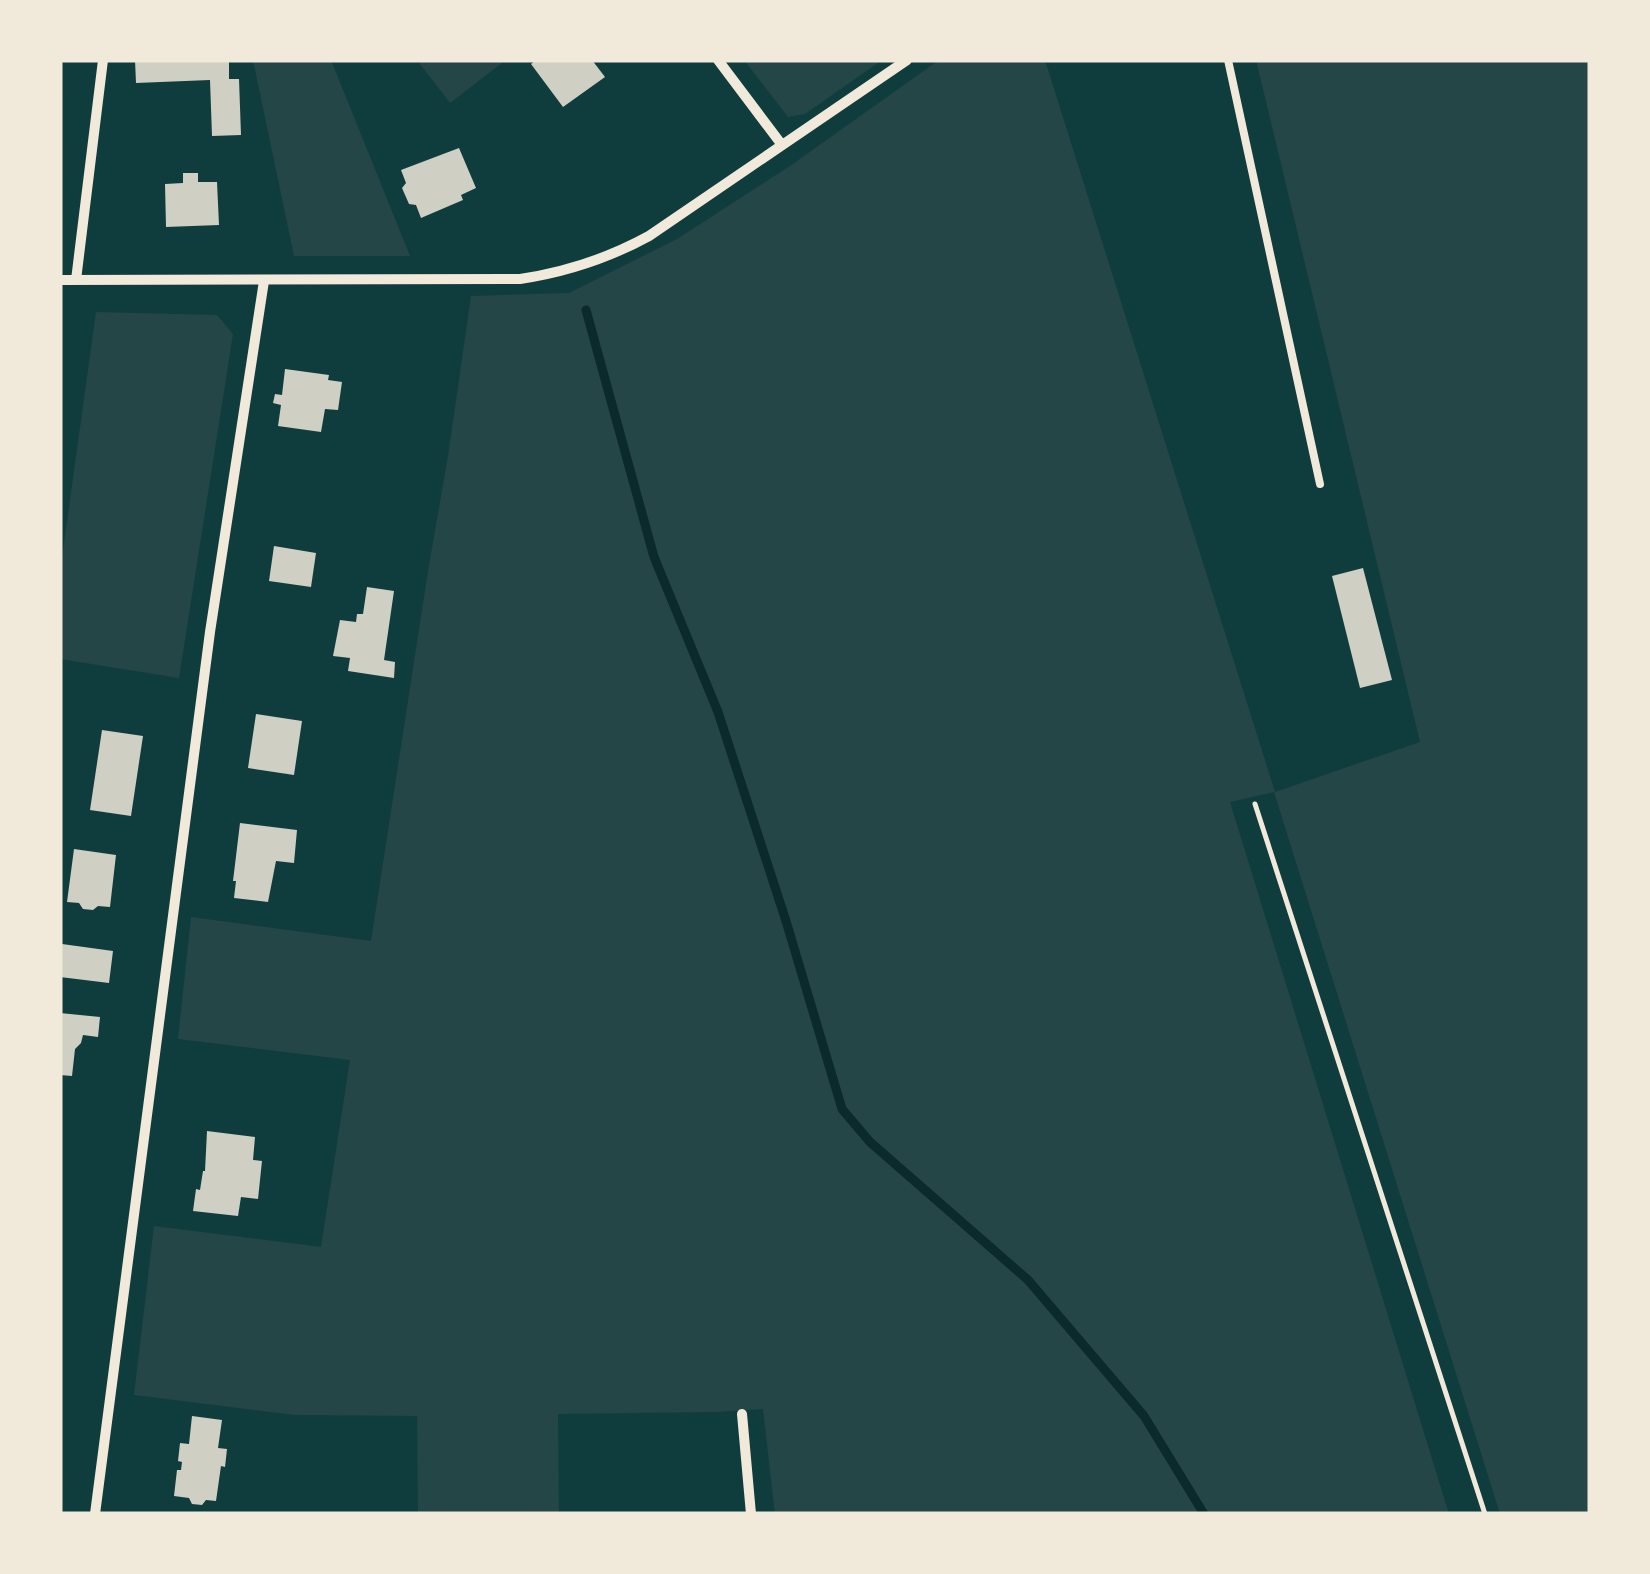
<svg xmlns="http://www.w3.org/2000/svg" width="1650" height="1574" font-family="'Roboto Condensed',sans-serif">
	<rect width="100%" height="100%" fill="#0f3d3e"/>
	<path fill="#244646" d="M253 60H331L410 256H294Z
		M417 60H506L450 103Z
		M744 60H882L805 114 788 117Z
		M939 60H1045L1275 792 1420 742 1256 60H1590V1511L1581 1514H1500L1274 792 1230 802 1449 1514H775L763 1409 717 1412 558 1414 559 1514H418L417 1416 295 1415 134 1395 154 1226 321 1247 350 1060 178 1039 191 917 371 941 428 571 448 456 471 296 569 293 677 239 790 166Z
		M96 312 217 315 233 334 179 678 60 659V572Z"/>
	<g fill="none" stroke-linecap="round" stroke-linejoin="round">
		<path stroke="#0a2a2b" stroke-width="9" d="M586 310 654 557 718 712 786 921 842 1109 870 1142 1028 1280 1144 1416 1204 1514"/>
	</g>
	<path fill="#cfcfc3" d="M135 60H229V79H239L241 135 212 136 210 80 136 83Z
		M536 60H592L605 77 563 107 531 64Z
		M459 148 476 188 461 195 463 200 421 218 416 205 409 204 402 188 406 183 401 170Z
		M183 173H198V182H217L219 225 166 227 165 184 183 183Z
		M285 369 329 375 328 380 342 382 338 410 325 409 321 432 278 426 281 405 273 403 275 394 282 395Z
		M274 546 316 553 311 587 269 581Z
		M1363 568 1392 680 1360 688 1332 576Z
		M367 587 394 591 384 660 395 662 394 678 348 671 350 658 333 656 340 620 356 622 357 614H363Z
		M256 714 302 721 294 775 248 768Z
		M102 730 143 736 131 816 90 810Z
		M240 823 297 830 294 863 276 861 268 902 234 898 236 881H233Z
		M74 849 116 855 110 907 98 906 93 910 83 909 79 903 67 902Z
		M62 944 113 951 109 983 60 977Z
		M60 1013 100 1017 98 1037 83 1035 81 1043 75 1049 72 1076 60 1075Z
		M207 1131 255 1137 253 1160 262 1161 258 1199 241 1197 238 1216 193 1211 196 1189 200 1190 203 1171H205Z
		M192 1416 222 1420 218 1448 227 1449 225 1467 221 1466 216 1501 206 1500 202 1505 192 1504 189 1498 174 1496 177 1470H181L182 1462 178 1461 180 1443 189 1444Z"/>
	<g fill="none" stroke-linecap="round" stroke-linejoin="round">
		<path stroke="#f1e9da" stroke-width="5" d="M1255 804 1485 1514"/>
		<path stroke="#f1e9da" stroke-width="8" d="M1228 60 1320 484"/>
		<path stroke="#f1e9da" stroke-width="10" d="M718 60 782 145
			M60 280 520 279C567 272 607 259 649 236L907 60
			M76 280 103 60
			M742 1414 751 1514
			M95 1514 210 632 264 281"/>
	</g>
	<rect width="1650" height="1574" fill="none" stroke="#f1e9da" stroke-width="125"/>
</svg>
